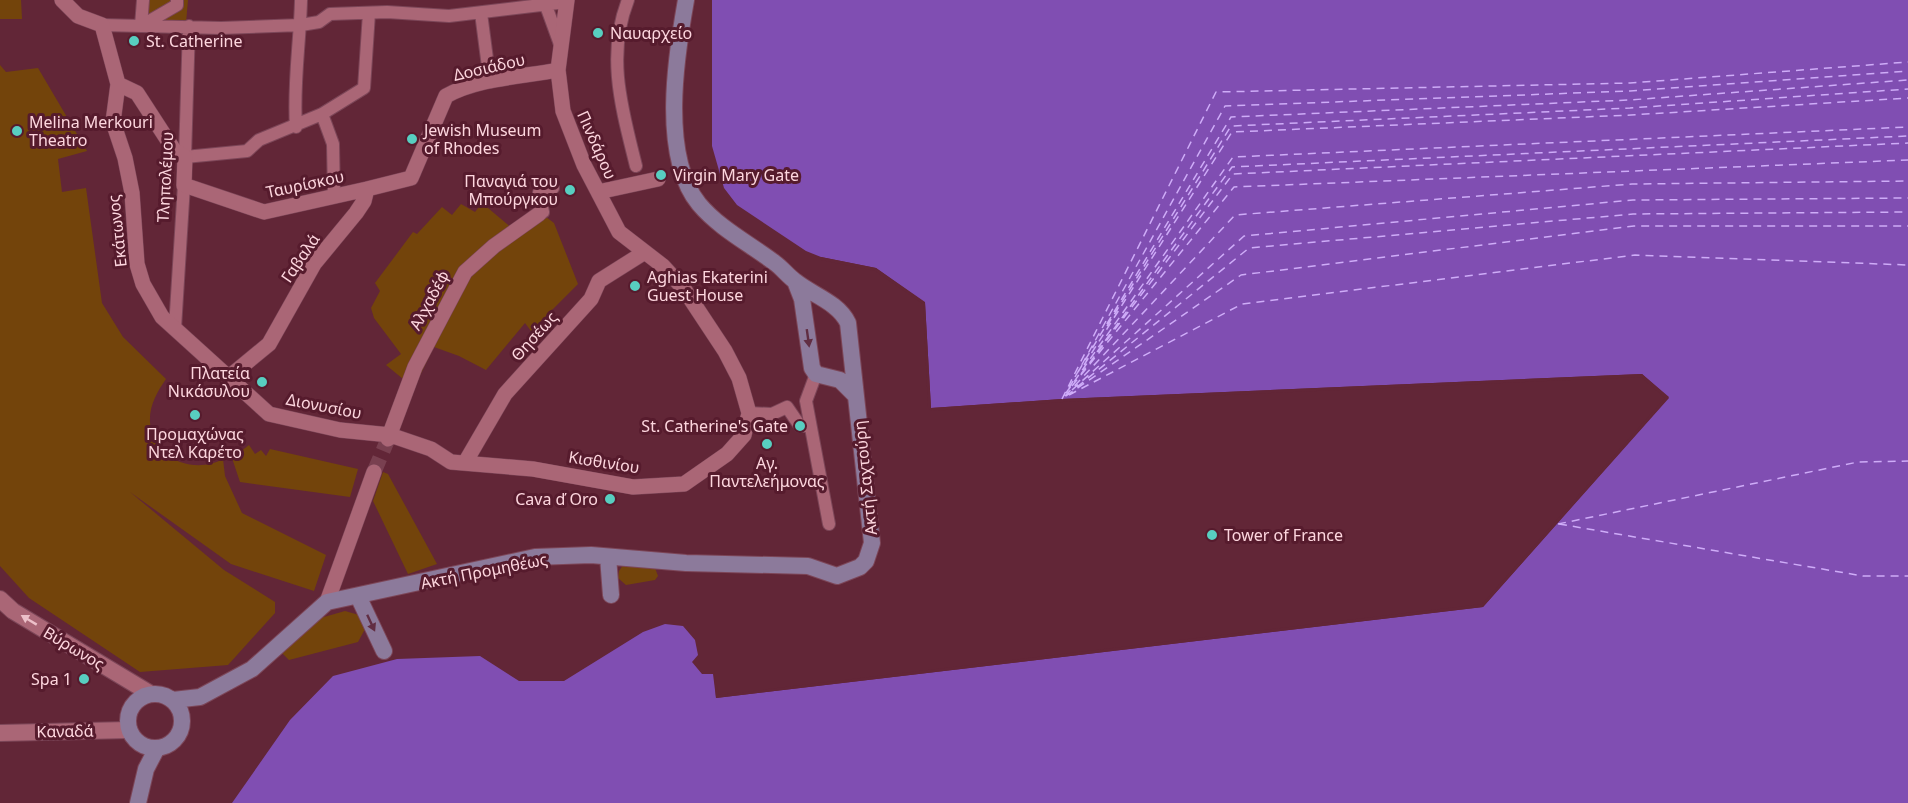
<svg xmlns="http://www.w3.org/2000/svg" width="1908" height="803" font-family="'Noto Sans',sans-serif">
	<rect width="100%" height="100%" fill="#622637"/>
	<path fill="#73440b" d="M0 0H21L22 19H0Z
		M144 0H188L186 23 144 21Z
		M0 65 6 72 38 68 87 151 58 159 62 192 86 188 102 303 123 337 166 379C157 392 149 406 150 422 152 459 194 475 223 459L225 476 242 513 326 555 314 591 231 564 130 492 224 570 275 602V613L228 665 140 672 29 598 0 566Z
		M482 203 513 229 538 211 554 223 578 284 531 331 525 323 486 370 459 356 434 347 414 388 386 365 401 354 374 318 371 308 380 291 375 283 413 232 417 234 442 207 452 215 461 204 475 212Z
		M249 445 255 454 261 450 266 456 270 449 358 469 350 497 240 482 232 458Z
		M383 472 388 474 437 564 408 574 373 501Z
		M623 565 655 568 658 576 655 580 626 585 618 578 619 571Z
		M345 611 359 615 365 629 358 642 289 660 282 653 317 619Z"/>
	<path fill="#804eb2" d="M712 0H1908V803H232L290 720 333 676 397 659 480 656 519 681H564L643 632 665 624 683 626 695 640 698 655 692 662 702 674H713L716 698 1483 607 1669 398 1642 374 1062 399 931 408 925 302 876 268 821 257 806 251 737 205 724 188 712 146Z"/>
	<path fill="#622637" d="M821 257 876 268 925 303 931 408 1062 399 1642 374 1669 397 1483 607 716 698 714 671 719 695 1482 604 1665 398 1641 377 1063 402 931 411 928 408 923 304 875 271 821 260Z"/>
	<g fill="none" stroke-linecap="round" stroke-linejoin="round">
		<path stroke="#ceacf8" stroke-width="1.5" stroke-dasharray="8 6" stroke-linecap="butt" d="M1107 326 1231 126 1630 108 1908 89
			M1097 352 1232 167 1908 136
			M1084 365 1232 132 1631 115 1908 98
			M1078 372 1231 117 1629 100 1908 80
			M1081 374 1233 174 1908 143
			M1075 377 1225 106 1630 91 1908 71
			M1072 386 1234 187 1908 160
			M1077 387 1249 248 1633 214 1908 212
			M1069 388 1076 376
			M1072 390 1244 236 1633 200 1908 198
			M1066 393 1233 157 1908 127
			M1069 395 1242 304 1635 255 1908 265
			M1065 396 1235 215 1632 184 1908 181
			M1066 396 1241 275 1634 226H1908
			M1062 399 1216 92 1630 83 1908 62
			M1558 524 1858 462 1908 461
			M1559 524 1863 576H1908"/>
		<path stroke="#794050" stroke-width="15" stroke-dasharray="15 8" stroke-linecap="butt" d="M374 472 388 439"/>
		<g stroke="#7c4658" stroke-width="14">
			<path id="pedestrian" d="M143 0 141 26 177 5V0
				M628 0C606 56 622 109 636 166
				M545 3 561 47
				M481 13 490 82
				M102 25 221 28 301 25 319 22 330 14 387 12 449 16 566 2
				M189 26 185 157 247 151 259 140 322 114 364 88 369 13
				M322 114 333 144 334 197
				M296 127C293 84 300 43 301 0
				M539 214 543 212 539 193 553 188
				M175 328 184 185
				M816 374 806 401 829 524
				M749 413 772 414 787 407 800 426H809"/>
		</g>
		<g stroke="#7c4658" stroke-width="16">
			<path id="minor" d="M62 0 78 16 102 25 118 84 113 122 125 158 132 193 137 264 143 284 162 317 269 414 340 430 390 435 431 449 451 462 533 469 633 487 684 484 727 454 744 435 749 413 739 378 725 351 684 289 663 266 619 232 584 165 563 111 558 70 567 0
				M118 84 137 93 174 150 185 157 184 185 264 212 367 189
				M598 192 658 179
				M229 377 269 344 314 264 356 213 364 201 367 189 411 178 446 96C478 78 522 77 558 70
				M388 439 415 367 465 272 494 246 539 214
				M466 461 505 394 591 299 599 281 645 252
				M327 602 374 472"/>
		</g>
		<g stroke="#7c4658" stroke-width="18">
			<path id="tertiary" d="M0 599 13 611 151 694
				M0 733 129 730"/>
		</g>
		<g stroke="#7c4658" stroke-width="18">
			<path id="secondary" d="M795 281 802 299 812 368 816 374 840 380 856 396
				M608 557 611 595
				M358 596 384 651
				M128 721a27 27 0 1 1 54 0a27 27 0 1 1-54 0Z
				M173 700 200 697 252 669 327 602 535 557 591 555 686 563 808 566 837 576 860 567 866 561 872 543 848 323C838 302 812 295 795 281 788 276 782 268 775 263 750 244 719 228 699 204 660 156 676 56 686 0
				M138 803 146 769 157 748"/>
		</g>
		<use href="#pedestrian" stroke="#aa6676" stroke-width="12"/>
		<use href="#minor" stroke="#aa6676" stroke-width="15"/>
		<use href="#tertiary" stroke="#aa6676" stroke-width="16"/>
		<use href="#secondary" stroke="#8c7a9b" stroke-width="16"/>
	</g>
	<defs><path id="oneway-solid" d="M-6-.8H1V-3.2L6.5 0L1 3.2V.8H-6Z" transform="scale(1.5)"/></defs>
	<g fill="#612e43">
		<use href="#oneway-solid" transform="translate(808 338) rotate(82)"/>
		<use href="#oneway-solid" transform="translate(371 623) rotate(65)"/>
	</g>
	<use fill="#ecc0c9" href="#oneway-solid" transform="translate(29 620) rotate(-149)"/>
	<g fill="#58cec0" stroke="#561b2d" stroke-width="2">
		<circle cx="598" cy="33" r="6"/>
		<circle cx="134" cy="41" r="6"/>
		<circle cx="17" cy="131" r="6"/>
		<circle cx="412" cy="139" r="6"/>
		<circle cx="661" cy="175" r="6"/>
		<circle cx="570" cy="190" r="6"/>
		<circle cx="635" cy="286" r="6"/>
		<circle cx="262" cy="382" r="6"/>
		<circle cx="195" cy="415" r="6"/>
		<circle cx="800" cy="426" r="6"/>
		<circle cx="767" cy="444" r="6"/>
		<circle cx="610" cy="499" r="6"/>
		<circle cx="1212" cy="535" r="6"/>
		<circle cx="84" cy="679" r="6"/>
	</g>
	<g text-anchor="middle" stroke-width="6" stroke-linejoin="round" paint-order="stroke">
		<g font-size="16" fill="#fdd6de" stroke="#561b2d" text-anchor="start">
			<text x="610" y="39">Ναυαρχείο</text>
			<text x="146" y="47">St. Catherine</text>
			<text x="29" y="128">Melina Merkouri<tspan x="29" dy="18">Theatro</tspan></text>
			<text x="424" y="136">Jewish Museum<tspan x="424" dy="18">of Rhodes</tspan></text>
			<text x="673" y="181">Virgin Mary Gate</text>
			<text x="558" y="187" text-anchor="end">Παναγιά του<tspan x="558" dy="18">Μπούργκου</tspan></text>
			<text x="647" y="283">Aghias Ekaterini<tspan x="647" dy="18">Guest House</tspan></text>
			<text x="250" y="379" text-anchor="end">Πλατεία<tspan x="250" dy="18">Νικάσυλου</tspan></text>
			<text x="788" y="432" text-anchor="end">St. Catherine's Gate</text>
			<text x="195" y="440" text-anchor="middle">Προμαχώνας<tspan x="195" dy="18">Ντελ Καρέτο</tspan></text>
			<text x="767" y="469" text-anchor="middle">Αγ.<tspan x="767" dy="18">Παντελεήμονας</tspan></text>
			<text x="598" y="505" text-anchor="end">Cava ď Oro</text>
			<text x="1224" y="541">Tower of France</text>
			<text x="72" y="685" text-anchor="end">Spa 1</text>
		</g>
		<g font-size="16" fill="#fdd6de" stroke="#561b2d">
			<text transform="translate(489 67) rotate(-13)" y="6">Δοσιάδου</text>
			<text transform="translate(597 145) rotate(66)" y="6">Πινδάρου</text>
			<text transform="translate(165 177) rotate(-87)" y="6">Τληπολέμου</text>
			<text transform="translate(305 184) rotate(-12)" y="6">Ταυρίσκου</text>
			<text transform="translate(117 231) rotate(-96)" y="6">Εκάτωνος</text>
			<text transform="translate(300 258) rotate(-56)" y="6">Γαβαλά</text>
			<text transform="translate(429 300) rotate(-62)" y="6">Αλχαδέφ</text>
			<text transform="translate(534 336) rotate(-48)" y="6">Θησέως</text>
			<text transform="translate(324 406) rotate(11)" y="6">Διονυσίου</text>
			<text transform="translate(604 462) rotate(9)" y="6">Κισθινίου</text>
			<text transform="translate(865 478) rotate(-96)" y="6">Ακτή Σαχτούρη</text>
			<text transform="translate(484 571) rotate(-11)" y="6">Ακτή Προμηθέως</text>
			<text transform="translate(74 648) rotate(31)" y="6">Βύρωνος</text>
			<text transform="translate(65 731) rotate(-1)" y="6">Καναδά</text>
		</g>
	</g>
</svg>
